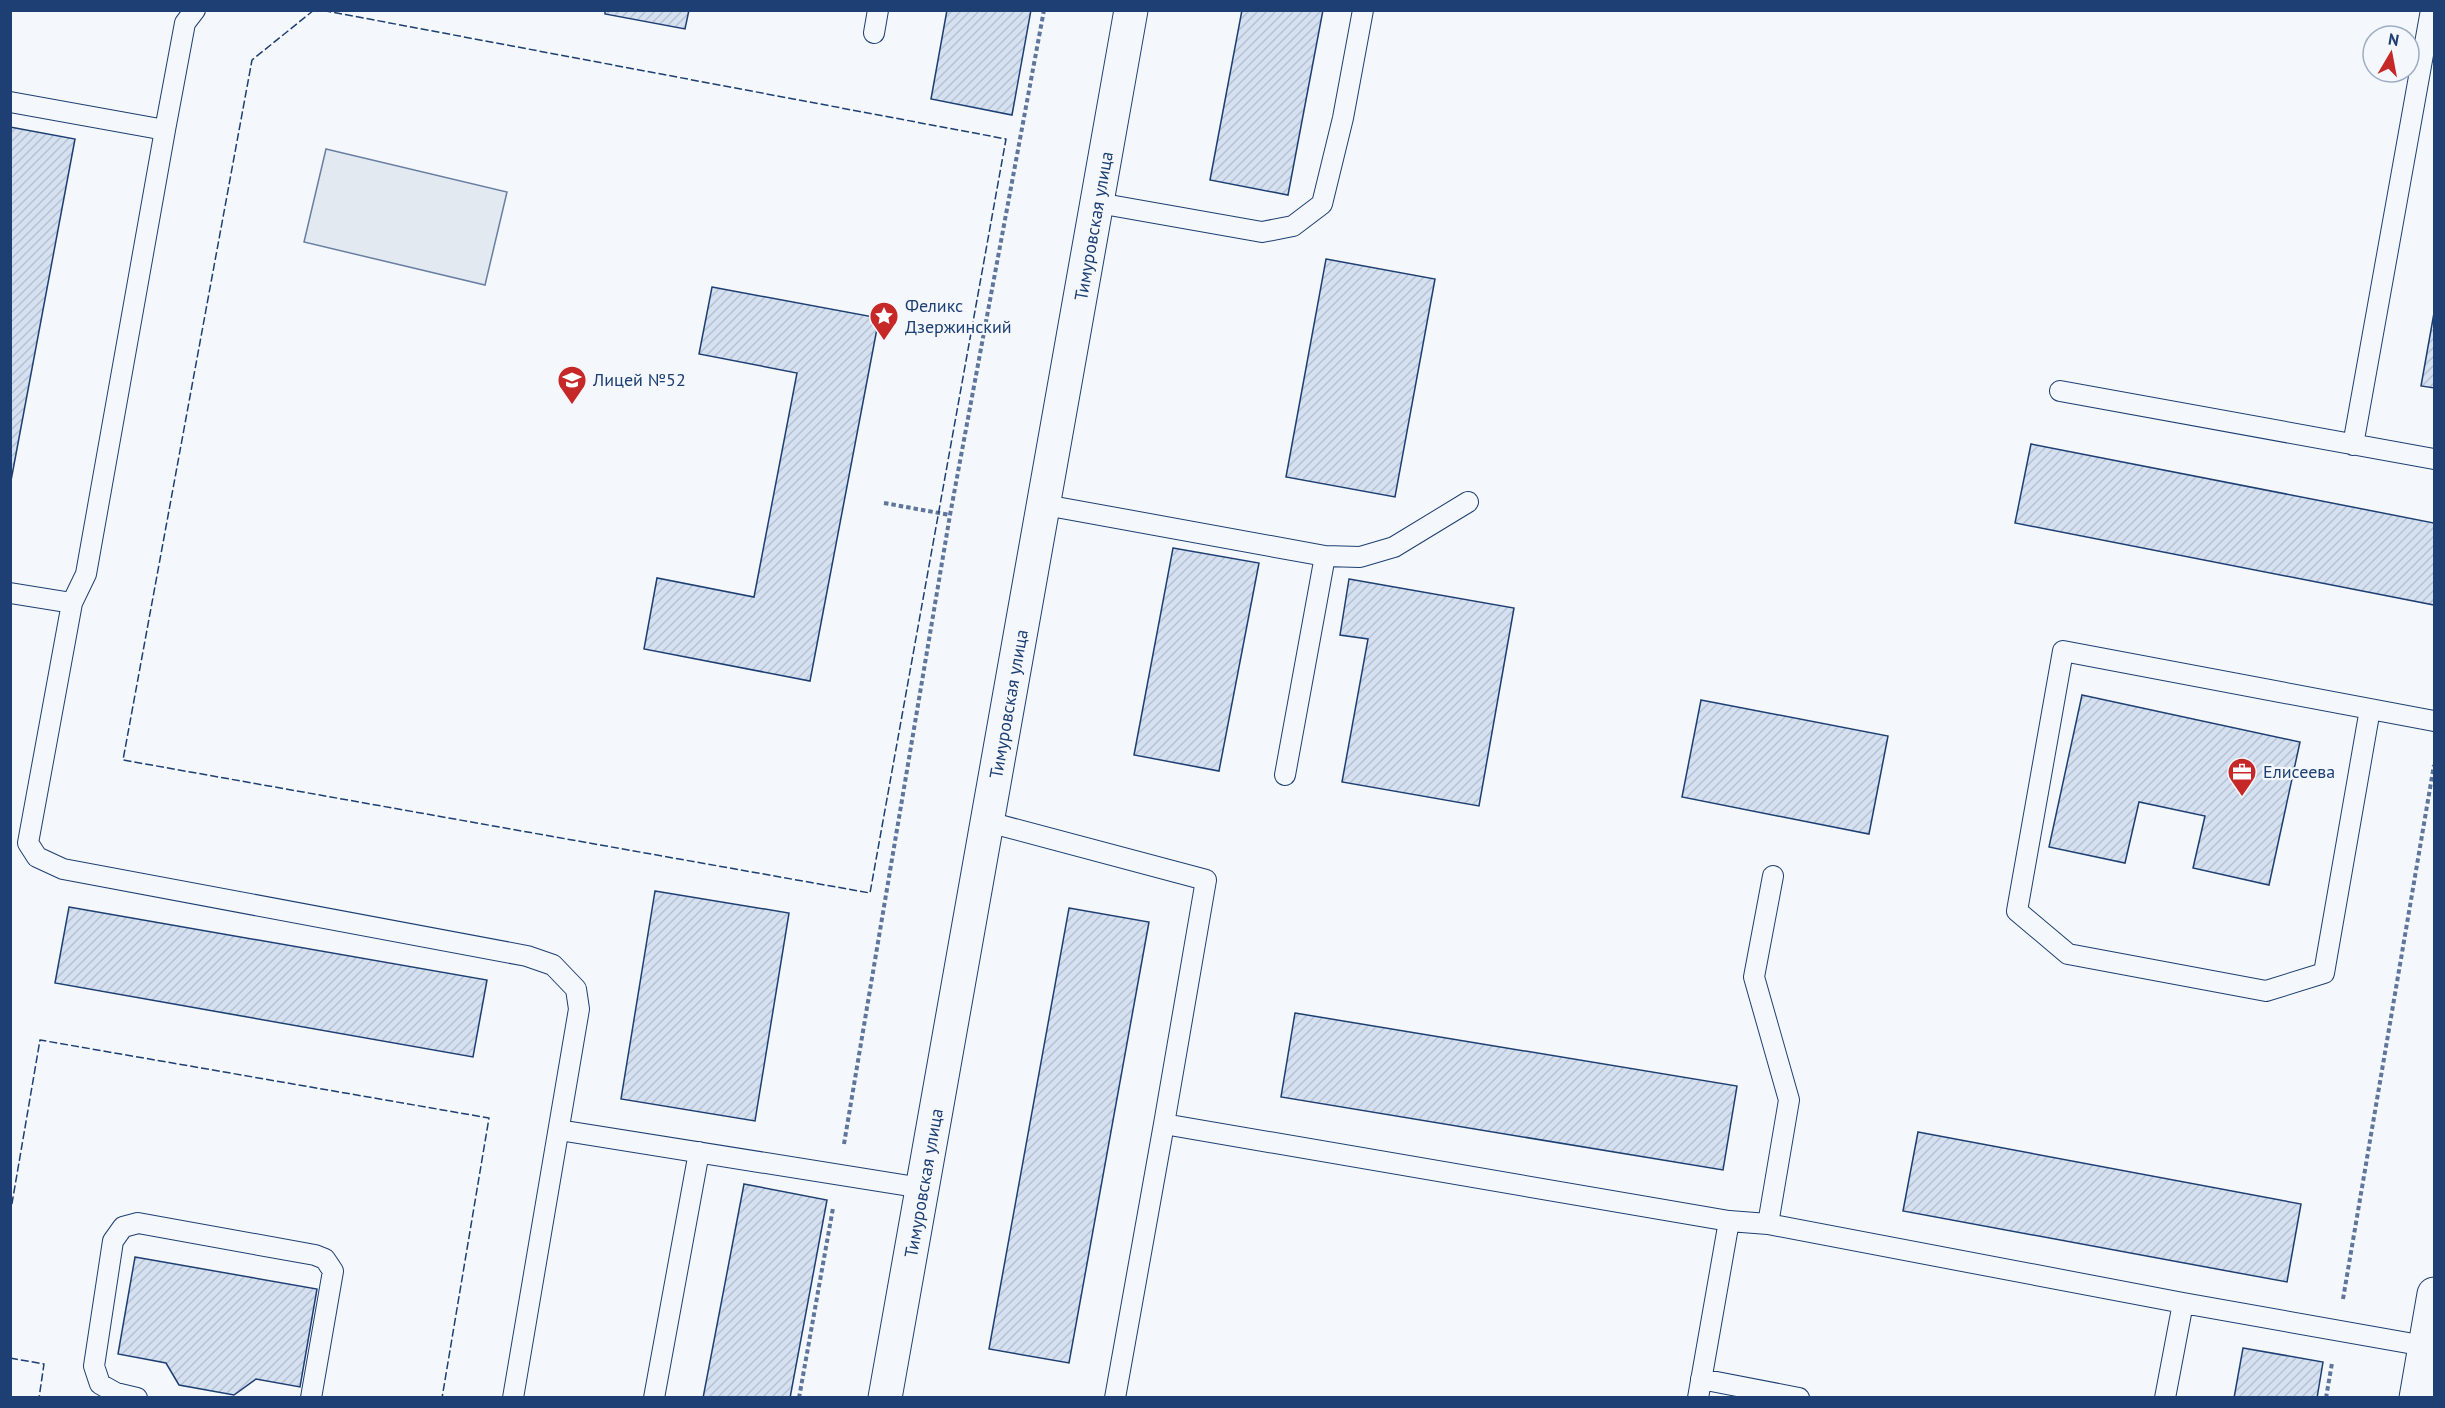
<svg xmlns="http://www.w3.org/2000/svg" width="2445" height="1408" font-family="'PT Sans',sans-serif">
	<defs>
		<pattern id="building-hatch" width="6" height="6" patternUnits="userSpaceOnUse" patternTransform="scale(1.5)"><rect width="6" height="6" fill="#d5e0f0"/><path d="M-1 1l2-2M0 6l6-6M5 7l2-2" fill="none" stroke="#b6c1d1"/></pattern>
	</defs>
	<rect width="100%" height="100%" fill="#f4f7fb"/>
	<path fill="#e3e9f0" stroke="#687fa3" stroke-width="1.5" d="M326 149 507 192 485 285 304 242Z"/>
	<path fill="url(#building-hatch)" stroke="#1d3f73" stroke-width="1.5" d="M605 10H689L685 29 605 14Z
		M947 10H1031L1012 115 931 99Z
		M1242 10H1323L1288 195 1210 180Z
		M10 127 75 139 10 486Z
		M1326 259 1435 279 1395 497 1286 477Z
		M712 287 879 318 810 681 644 649 657 578 754 597 797 373 699 354Z
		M2434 313V388L2421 386Z
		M2031 444 2434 523V605L2015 523Z
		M1173 548 1259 563 1219 771 1134 755Z
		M1349 579 1514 608 1479 806 1342 782 1368 639 1340 635Z
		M2082 695 2300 742 2269 885 2193 868 2205 816 2139 802 2125 863 2049 847Z
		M1701 700 1888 736 1869 834 1682 797Z
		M655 891 789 913 755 1121 621 1099Z
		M69 907 487 980 473 1057 55 983Z
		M1069 908 1149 922 1069 1363 989 1349Z
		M1295 1013 1737 1086 1723 1170 1281 1097Z
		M1918 1132 2301 1204 2287 1282 1903 1211Z
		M744 1184 827 1200 790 1398H703Z
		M135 1257 317 1289 300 1387 256 1379 234 1395 179 1385 166 1363 118 1354Z
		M2243 1348 2323 1362 2317 1398H2234Z"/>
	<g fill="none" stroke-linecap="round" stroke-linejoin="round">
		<g stroke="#1d3f73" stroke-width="22">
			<path id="lane" d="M874 33 878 10
				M10 102 165 130 86 574 72 603 10 593
				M165 130 185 23 195 10
				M1098 203 1262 232 1293 226 1322 204 1343 118 1363 10
				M2060 391 2434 459
				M2353 445 2431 10
				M1045 505 1325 556 1360 557 1394 547 1468 502
				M72 603 28 843 37 857 63 869 527 956 553 965 576 989 579 1009 513 1398
				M2370 709 2324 973 2266 991 2068 954 2017 911 2063 651 2434 721
				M1285 775 1325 556
				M988 822 1206 880 1164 1124 1729 1221 1768 1224 2183 1303 2425 1346
				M559 1130 922 1188
				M1768 1224 1789 1100 1754 977 1773 876
				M1701 1379 1799 1398
				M137 1398 116 1393 100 1384 94 1366 113 1241 123 1227 138 1223 315 1255 325 1259 333 1271 311 1398
				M654 1398 699 1152
				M1115 1398 1164 1124
				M1698 1398 1729 1221
				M2165 1398 2183 1303"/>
		</g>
		<g stroke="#1d3f73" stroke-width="35">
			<path id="street" d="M885 1398 1131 10
				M2416 1398 2434 1294"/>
		</g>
		<path stroke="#5e769c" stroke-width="4" stroke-dasharray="4.5 3" stroke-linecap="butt" d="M884 503 950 515
			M844 1144 950 515 1044 10
			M2343 1299 2434 765
			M799 1398 833 1208
			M2326 1398 2332 1363"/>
		<use href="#lane" stroke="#f4f7fb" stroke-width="20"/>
		<use href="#street" stroke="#f4f7fb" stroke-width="33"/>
		<path stroke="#1d3f73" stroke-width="1.5" stroke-dasharray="8 3" stroke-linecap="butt" d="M314 10 252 60 123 760 870 893 1006 139 321 10
			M10 1215 40 1040 489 1118 442 1398
			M10 1358 44 1364 39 1398"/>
	</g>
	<defs>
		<g id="sight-pin" transform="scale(1.5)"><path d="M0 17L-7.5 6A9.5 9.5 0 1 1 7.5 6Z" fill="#c62828" stroke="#f4f7fb"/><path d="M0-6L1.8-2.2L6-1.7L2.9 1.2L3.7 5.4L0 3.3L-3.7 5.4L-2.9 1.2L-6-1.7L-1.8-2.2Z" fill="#fff"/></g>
		<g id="school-pin" transform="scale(1.5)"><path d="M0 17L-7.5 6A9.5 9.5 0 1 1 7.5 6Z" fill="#c62828" stroke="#f4f7fb"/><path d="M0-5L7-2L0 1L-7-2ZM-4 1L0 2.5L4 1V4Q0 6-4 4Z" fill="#fff"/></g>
		<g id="office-pin" transform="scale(1.5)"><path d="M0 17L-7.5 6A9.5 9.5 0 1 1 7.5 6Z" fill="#c62828" stroke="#f4f7fb"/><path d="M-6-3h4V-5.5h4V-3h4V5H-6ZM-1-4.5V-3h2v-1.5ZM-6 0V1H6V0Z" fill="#fff"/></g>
	</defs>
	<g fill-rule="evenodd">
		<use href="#sight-pin" x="884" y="316"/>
		<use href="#school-pin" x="572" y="380"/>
		<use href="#office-pin" x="2242" y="772"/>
	</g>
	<g text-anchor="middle" stroke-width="4.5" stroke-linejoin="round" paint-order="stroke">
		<g font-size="18" fill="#1d3f73" stroke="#f4f7fb">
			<text transform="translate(1094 226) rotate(-80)" y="6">Тимуровская улица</text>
			<text transform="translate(1009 704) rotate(-80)" y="6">Тимуровская улица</text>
			<text transform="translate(924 1183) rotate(-80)" y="6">Тимуровская улица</text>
		</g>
		<g font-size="18" fill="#1d3f73" stroke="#f4f7fb" text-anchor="start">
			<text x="905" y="312">Феликс<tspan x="905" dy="21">Дзержинский</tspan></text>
			<text x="593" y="386">Лицей №52</text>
			<text x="2263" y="778">Елисеева</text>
		</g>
	</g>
	<rect width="2445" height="1408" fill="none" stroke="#1d3f73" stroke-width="24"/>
	<g transform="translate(2391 54) rotate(10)"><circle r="28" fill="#f4f7fb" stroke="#9eadc5" stroke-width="1.5"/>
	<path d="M0-4.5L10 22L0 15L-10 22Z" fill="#c62828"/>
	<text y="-9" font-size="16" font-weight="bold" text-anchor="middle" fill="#1d3f73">N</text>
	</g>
</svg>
